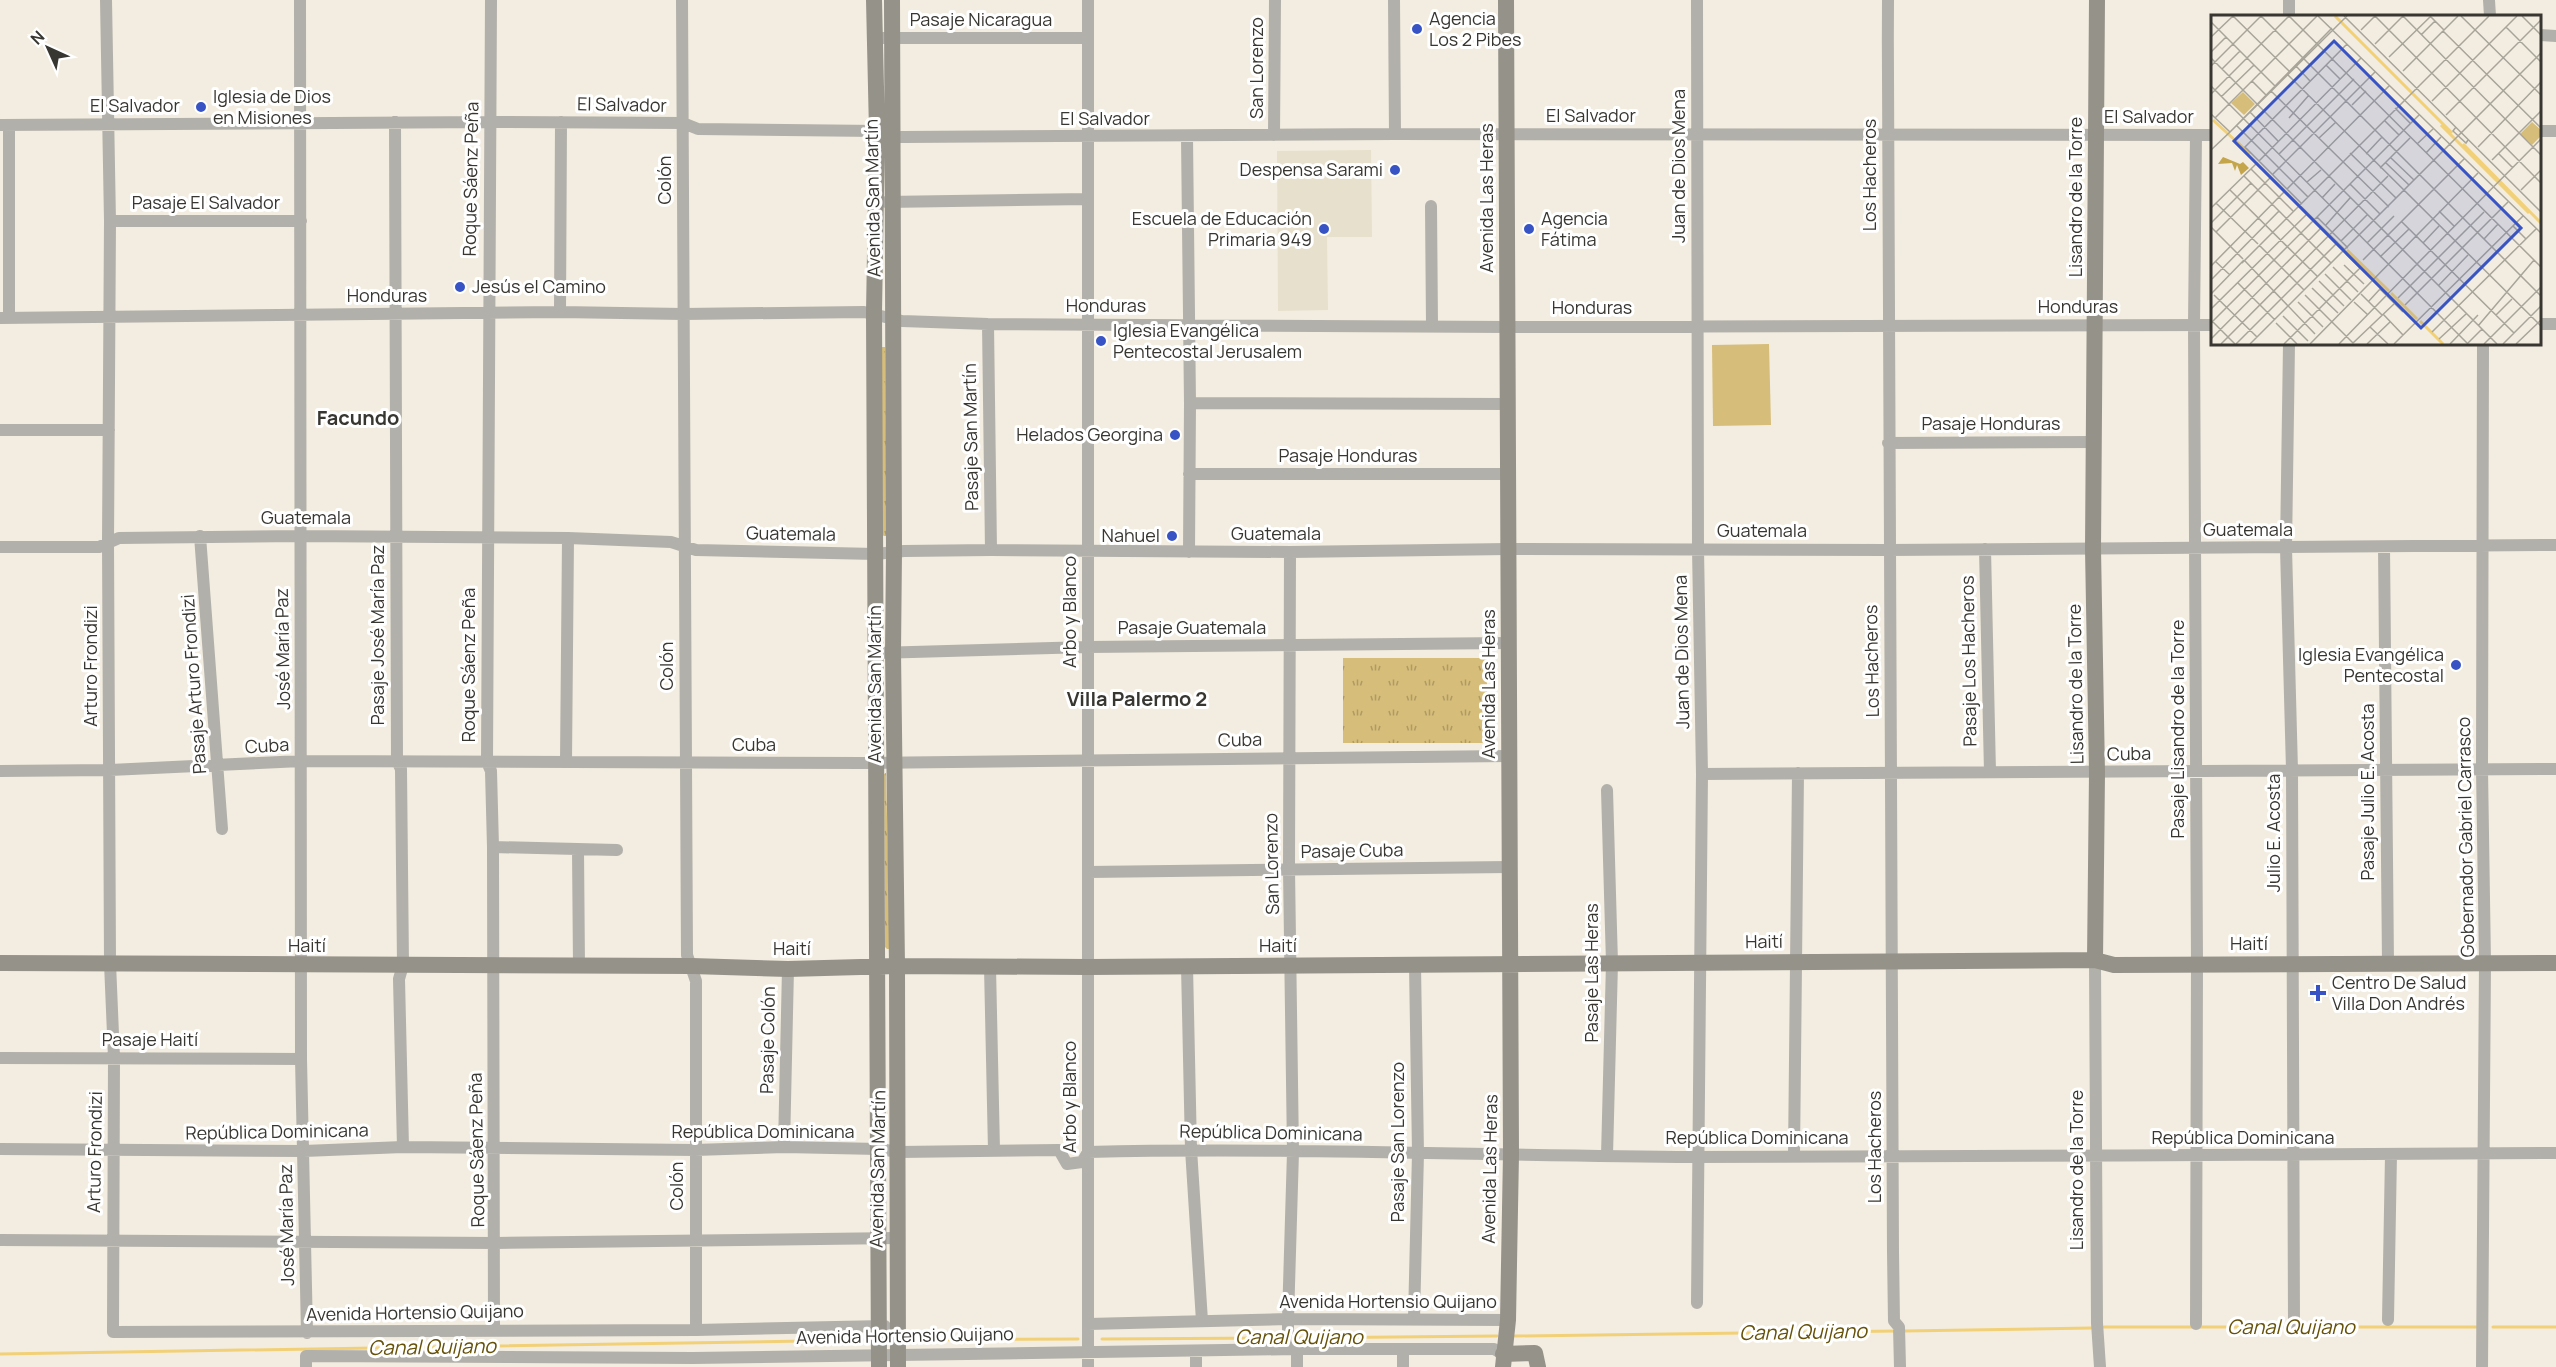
<svg xmlns="http://www.w3.org/2000/svg" width="2556" height="1367" font-family="Manrope,sans-serif">
	<defs>
		<pattern id="grass-tufts" width="24" height="20" patternUnits="userSpaceOnUse" patternTransform="scale(1.5)"><rect width="24" height="20" fill="#d6bd79"/><path d="M3 7l-1-3M5 7V3M7 7l1-3M15 17l-1-3M17 17v-4M19 17l1-3" fill="none" stroke="#af9a64"/></pattern>
	</defs>
	<rect width="100%" height="100%" fill="#f2ede0"/>
	<path fill="#e7e0cc" d="M1371 150 1372 237H1327L1328 310 1278 311 1277 151Z"/>
	<path fill="url(#grass-tufts)" d="M882 347H885L887 536H884L881 534Z
		M1343 658H1487V743H1343Z
		M886 773 890 949H887L885 947 884 774Z"/>
	<path fill="#d6bd79" d="M1769 344 1771 425 1713 426 1712 345Z"/>
	<g fill="none" stroke-linecap="round" stroke-linejoin="round">
		<path stroke="#f1d077" stroke-width="3" d="M2104 1327H2477
			M2493 1327H2556
			M1904 1331 2091 1328
			M1515 1336 1897 1331
			M1292 1338 1497 1336
			M1102 1339 1286 1338
			M908 1340 1078 1339
			M0 1354 865 1340"/>
		<path stroke="#b2b0aa" stroke-width="12" d="M106 0 110 221 108 542 110 963 114 1058 113 1332 696 1330 885 1326
			M300 0 301 1059 307 1333
			M491 0 487 762 491 771 493 847 494 1330
			M682 0 687 955 696 981V1330
			M1088 0V1367
			M1394 0 1395 134
			M1888 0C1886 417 1894 834 1893 1252L1894 1321 1899 1327 1900 1367
			M2489 0 2490 16
			M2289 16V0
			M2540 35 2556 36
			M875 38H1088
			M395 122 397 761 401 769 403 965 399 979 403 1147
			M0 125 489 122 683 123 698 129 877 131 892 137H904L1395 134 2212 135
			M9 125V318
			M2540 131H2556
			M1274 135 1275 0
			M1187 137 1190 403 1189 552
			M886 202 1088 199
			M1431 206 1432 325
			M110 221H301
			M560 312 561 122
			M0 318 560 312 683 314 864 312 902 321 988 324 1507 327 2212 325
			M988 324 991 550
			M2540 324H2556
			M2289 344 2286 548 2292 770 2294 1322
			M1190 403 1507 404
			M0 430H109
			M1888 443 2094 442
			M1189 474H1508
			M200 536 222 829
			M0 547H99L119 538 299 536 568 538 671 542 696 550 876 554 904 551 991 550 1290 552 1508 549 1888 550 2556 545
			M2384 547 2388 963
			M1985 549 1990 772
			M1290 552 1289 869 1293 1152 1288 1319V1342L1297 1349V1367
			M877 653 1088 647 1508 643
			M566 762 568 538
			M0 771 110 770 301 761 865 763 1509 756
			M1702 774 2556 769
			M493 847 617 850
			M578 850 579 967
			M1088 872 1509 867
			M2095 960 2097 1323 2100 1367
			M1187 966 1191 1149 1202 1321
			M990 967 994 1150
			M0 1058 301 1059
			M784 1147 788 969
			M0 1149 304 1151 403 1147 695 1150 784 1147 879 1149 899 1152 1059 1150 1067 1164 1082 1162 1088 1152C1289 1147 1491 1156 1693 1157 1981 1158 2268 1153 2556 1153
			M1607 1156 1612 963 1607 790
			M1794 1156 1798 773
			M0 1240 496 1243 897 1238
			M1697 1303 1702 774 1698 549 1697 0
			M1414 1319 1418 1153 1415 965
			M2388 1320 2391 1155
			M1088 1324 1288 1319 1508 1320
			M2196 1324 2197 964 2194 325 2196 135
			M1403 1350V1367
			M1196 1351V1367
			M306 1367V1356L693 1358 1297 1349H1494L1503 1354
			M2482 1367 2485 963 2482 769 2483 344"/>
		<path stroke="#95928a" stroke-width="16" d="M874 0 877 131 874 313 879 1367
			M892 0 894 552 893 652 897 966 898 1367
			M2095 960 2097 773 2093 549 2097 0
			M0 963 692 966 788 969 897 966 1088 967 2095 960 2114 965 2556 963
			M1503 1354 1535 1353 1538 1367
			M1503 1367 1508 1320 1511 1154 1506 0"/>
	</g>
	<g fill="#3753c4" stroke="#fff" stroke-width="2">
		<circle cx="1417" cy="29" r="6"/>
		<circle cx="201" cy="107" r="6"/>
		<circle cx="1395" cy="170" r="6"/>
		<circle cx="1324" cy="229" r="6"/>
		<circle cx="1529" cy="229" r="6"/>
		<circle cx="460" cy="287" r="6"/>
		<circle cx="1101" cy="341" r="6"/>
		<circle cx="1175" cy="435" r="6"/>
		<circle cx="1172" cy="536" r="6"/>
		<circle cx="2456" cy="665" r="6"/>
		<path d="M2315 984h6v6h6v6h-6v6h-6v-6h-6v-6h6z"/>
	</g>
	<g text-anchor="middle" stroke-width="6" stroke-linejoin="round" paint-order="stroke">
		<g font-size="18" fill="#383631" stroke="#fff" text-anchor="start">
			<text x="1429" y="25">Agencia<tspan x="1429" dy="21">Los 2 Pibes</tspan></text>
			<text x="213" y="103">Iglesia de Dios<tspan x="213" dy="21">en Misiones</tspan></text>
			<text x="1383" y="176" text-anchor="end">Despensa Sarami</text>
			<text x="1312" y="225" text-anchor="end">Escuela de Educación<tspan x="1312" dy="21">Primaria 949</tspan></text>
			<text x="1541" y="225">Agencia<tspan x="1541" dy="21">Fátima</tspan></text>
			<text x="472" y="293">Jesús el Camino</text>
			<text x="1113" y="337">Iglesia Evangélica<tspan x="1113" dy="21">Pentecostal Jerusalem</tspan></text>
			<text x="1163" y="441" text-anchor="end">Helados Georgina</text>
			<text x="1160" y="542" text-anchor="end">Nahuel</text>
			<text x="2444" y="661" text-anchor="end">Iglesia Evangélica<tspan x="2444" dy="21">Pentecostal</tspan></text>
			<text x="2332" y="989">Centro De Salud<tspan x="2332" dy="21">Villa Don Andrés</tspan></text>
		</g>
		<g font-size="18" fill="#383631" stroke="#fff">
			<text x="981" y="26">Pasaje Nicaragua</text>
			<text transform="translate(1257 68) rotate(-90)" y="6">San Lorenzo</text>
			<text transform="translate(622 105) rotate(1)" y="6">El Salvador</text>
			<text x="135" y="112">El Salvador</text>
			<text x="1591" y="122">El Salvador</text>
			<text x="2149" y="123">El Salvador</text>
			<text x="1105" y="125">El Salvador</text>
			<text transform="translate(1679 166) rotate(-90)" y="6">Juan de Dios Mena</text>
			<text transform="translate(1870 175) rotate(-90)" y="6">Los Hacheros</text>
			<text transform="translate(471 179) rotate(-89)" y="6">Roque Sáenz Peña</text>
			<text transform="translate(665 180) rotate(-90)" y="6">Colón</text>
			<text transform="translate(2076 197) rotate(-90)" y="6">Lisandro de la Torre</text>
			<text transform="translate(873 198) rotate(-91)" y="6">Avenida San Martín</text>
			<text transform="translate(1487 198) rotate(-90)" y="6">Avenida Las Heras</text>
			<text x="206" y="209">Pasaje El Salvador</text>
			<text x="387" y="302">Honduras</text>
			<text x="1106" y="312">Honduras</text>
			<text x="2078" y="313">Honduras</text>
			<text x="1592" y="314">Honduras</text>
			<text x="1991" y="430">Pasaje Honduras</text>
			<text transform="translate(971 437) rotate(-91)" y="6">Pasaje San Martín</text>
			<text x="1348" y="462">Pasaje Honduras</text>
			<text x="306" y="524">Guatemala</text>
			<text x="2248" y="536">Guatemala</text>
			<text x="1762" y="537">Guatemala</text>
			<text transform="translate(791 534) rotate(1)" y="6">Guatemala</text>
			<text x="1276" y="540">Guatemala</text>
			<text transform="translate(1070 612) rotate(-90)" y="6">Arbo y Blanco</text>
			<text x="1192" y="634">Pasaje Guatemala</text>
			<text transform="translate(378 635) rotate(-90)" y="6">Pasaje José María Paz</text>
			<text transform="translate(283 649) rotate(-91)" y="6">José María Paz</text>
			<text transform="translate(1682 652) rotate(-91)" y="6">Juan de Dios Mena</text>
			<text transform="translate(1872 661) rotate(-91)" y="6">Los Hacheros</text>
			<text transform="translate(1969 661) rotate(-91)" y="6">Pasaje Los Hacheros</text>
			<text transform="translate(469 665) rotate(-90)" y="6">Roque Sáenz Peña</text>
			<text transform="translate(91 666) rotate(-90)" y="6">Arturo Frondizi</text>
			<text transform="translate(667 666) rotate(-90)" y="6">Colón</text>
			<text transform="translate(194 684) rotate(-94)" y="6">Pasaje Arturo Frondizi</text>
			<text transform="translate(875 684) rotate(-90)" y="6">Avenida San Martín</text>
			<text transform="translate(1489 684) rotate(-90)" y="6">Avenida Las Heras</text>
			<text transform="translate(2076 684) rotate(-91)" y="6">Lisandro de la Torre</text>
			<text transform="translate(2178 729) rotate(-90)" y="6">Pasaje Lisandro de la Torre</text>
			<text transform="translate(1240 740) rotate(-1)" y="6">Cuba</text>
			<text x="754" y="751">Cuba</text>
			<text transform="translate(267 746) rotate(-3)" y="6">Cuba</text>
			<text transform="translate(2129 754) rotate(-1)" y="6">Cuba</text>
			<text transform="translate(2368 792) rotate(-90)" y="6">Pasaje Julio E. Acosta</text>
			<text transform="translate(2274 833) rotate(-90)" y="6">Julio E. Acosta</text>
			<text transform="translate(2466 837) rotate(-91)" y="6">Gobernador Gabriel Carrasco</text>
			<text transform="translate(1352 851) rotate(-1)" y="6">Pasaje Cuba</text>
			<text transform="translate(1272 864) rotate(-91)" y="6">San Lorenzo</text>
			<text transform="translate(1764 942) rotate(-1)" y="6">Haití</text>
			<text x="2249" y="950">Haití</text>
			<text x="307" y="952">Haití</text>
			<text x="1278" y="952">Haití</text>
			<text x="792" y="955">Haití</text>
			<text transform="translate(1592 973) rotate(-90)" y="6">Pasaje Las Heras</text>
			<text x="150" y="1046">Pasaje Haití</text>
			<text transform="translate(768 1040) rotate(-89)" y="6">Pasaje Colón</text>
			<text transform="translate(1070 1097) rotate(-90)" y="6">Arbo y Blanco</text>
			<text transform="translate(277 1132) rotate(-1)" y="6">República Dominicana</text>
			<text x="763" y="1138">República Dominicana</text>
			<text transform="translate(1271 1133) rotate(1)" y="6">República Dominicana</text>
			<text x="1757" y="1144">República Dominicana</text>
			<text x="2243" y="1144">República Dominicana</text>
			<text transform="translate(1398 1142) rotate(-90)" y="6">Pasaje San Lorenzo</text>
			<text transform="translate(1875 1147) rotate(-90)" y="6">Los Hacheros</text>
			<text transform="translate(477 1150) rotate(-91)" y="6">Roque Sáenz Peña</text>
			<text transform="translate(95 1152) rotate(-89)" y="6">Arturo Frondizi</text>
			<text transform="translate(878 1169) rotate(-89)" y="6">Avenida San Martín</text>
			<text transform="translate(1490 1169) rotate(-89)" y="6">Avenida Las Heras</text>
			<text transform="translate(2077 1170) rotate(-90)" y="6">Lisandro de la Torre</text>
			<text transform="translate(677 1186) rotate(-90)" y="6">Colón</text>
			<text transform="translate(287 1225) rotate(-91)" y="6">José María Paz</text>
			<text x="1388" y="1308">Avenida Hortensio Quijano</text>
			<text transform="translate(415 1313) rotate(-1)" y="6">Avenida Hortensio Quijano</text>
			<text transform="translate(905 1336) rotate(-1)" y="6">Avenida Hortensio Quijano</text>
		</g>
		<g font-size="20" font-weight="bold" fill="#383631" stroke="#fff">
			<text x="358" y="425">Facundo</text>
			<text x="1137" y="706">Villa Palermo 2</text>
		</g>
		<g font-size="20" font-style="italic" fill="#665109" stroke="#fff">
			<text x="2291" y="1334">Canal Quijano</text>
			<text transform="translate(1803 1332) rotate(-1)" y="7">Canal Quijano</text>
			<text x="1299" y="1344">Canal Quijano</text>
			<text transform="translate(432 1347) rotate(-1)" y="7">Canal Quijano</text>
		</g>
	</g>
	<g transform="translate(2211 15)">
		<rect width="330" height="330" fill="#f2ede0"/>
		<path d="M32 77 44 89 33 100 20 88Z" fill="#d6bd79"/>
		<path d="M12 142 29 149 32 147 38 153 30 160 26 150 24 156 21 148 7 149Z" fill="#c5a54c"/>
		<path d="M321 107 330 115V121L321 130 309 119Z" fill="#d6bd79"/>
		<path fill="none" stroke="#f1d077" stroke-width="3" d="M124 1 241 118M2 105 39 139M230 110 318 198M252 129 330 208M136 235 178 276M180 278 206 304M209 306 232 329"/>
		<path fill="none" stroke="#a8a49a" stroke-width="1.5" d="M50 1 330 281M78 1 330 252M107 1 330 218M133 1 330 197M164 1 330 168M219 1 233 15M250 1 330 80M311 1 330 20M0 7 65 72M295 12 330 47M121 13 19 117 136 1M150 15 164 1M232 16 330 113M210 20 224 6M0 22 22 1 79 57M164 29 192 1 330 140M0 37 15 22M178 42 220 1M0 43 286 329M100 50 114 36M115 50 129 64M0 51 50 1M85 51 99 66M11 54 29 36M192 56 247 1M76 59 330 311M41 66 55 80M0 71 257 329M60 76 178 192M0 79 78 1M10 82 43 50M221 86 306 1M141 90 155 76M184 93 199 108M39 97 67 126M0 99 19 117 0 135M235 100 330 5M4 103 106 1M78 103 98 80M173 105 188 120M26 111 97 182M245 112 242 116 255 128 257 125M108 123 125 107M206 129 222 114M267 132 330 67M139 138 185 183M215 138 230 122M68 139 143 64M155 139 171 122M288 139 302 153M180 143 203 165M281 145 330 96M48 146 150 43M175 148 198 170M169 153 199 123M40 154 83 197M62 159 164 57M33 161 120 248M96 167 110 155M139 169 169 199M76 174 178 71M19 175 106 261M310 175 330 155M111 183 124 169M5 188 47 229M91 189 34 132 136 29M0 193 46 148 133 234M228 196 243 211M106 202 137 233M191 207 303 318M0 208 40 168M114 211 139 183M302 211 315 224M0 212 32 244M5 217 60 162M273 224 287 209M130 226 156 200M156 228 183 201M212 228 228 211M48 230 93 275M169 242 198 214M152 245 253 144M4 246 19 260M34 246 104 319M31 248 278 1M206 249 330 124M133 250 153 269M0 251 74 176M122 252 147 277M114 259 140 285M1 264 68 196M108 266 133 291M27 268 64 305M227 271 257 240M101 273 127 298M0 279 33 245M150 279 171 300M3 280 46 322M94 280 142 328 184 288M187 283 273 197M87 287 112 312M143 287 157 300M157 287 169 274 192 297M194 290 297 187M0 294 97 198M172 299 192 320M285 300 301 284M72 301 97 326M1 306 24 329M0 308 208 100M65 308 86 329M267 311 323 245M159 312 177 329M221 317 325 214M0 324 111 212M228 324 255 299M10 329 177 161M25 329 127 227M39 329 330 38M73 329 149 253 135 239M99 329 267 158M128 329 206 249M156 329 179 307M183 329 312 201M239 329 267 300M256 329 271 314M273 329 330 272M292 329 330 291M305 329 330 305"/>
		<path fill="#3753c4" fill-opacity="0.15" stroke="#3753c4" stroke-width="3" d="M123 26 310 213 210 313 23 126Z"/>
		<rect width="330" height="330" fill="none" stroke="#383631" stroke-width="3"/>
	</g>
	<g transform="translate(48 48) rotate(315)" stroke="#ffffff" stroke-width="4.5" paint-order="stroke">
	<path d="M0-4.5L10 22L0 15L-10 22Z" fill="#383631"/>
	<text y="-9" font-size="16" font-weight="bold" text-anchor="middle" fill="#383631">N</text>
	</g>
</svg>
